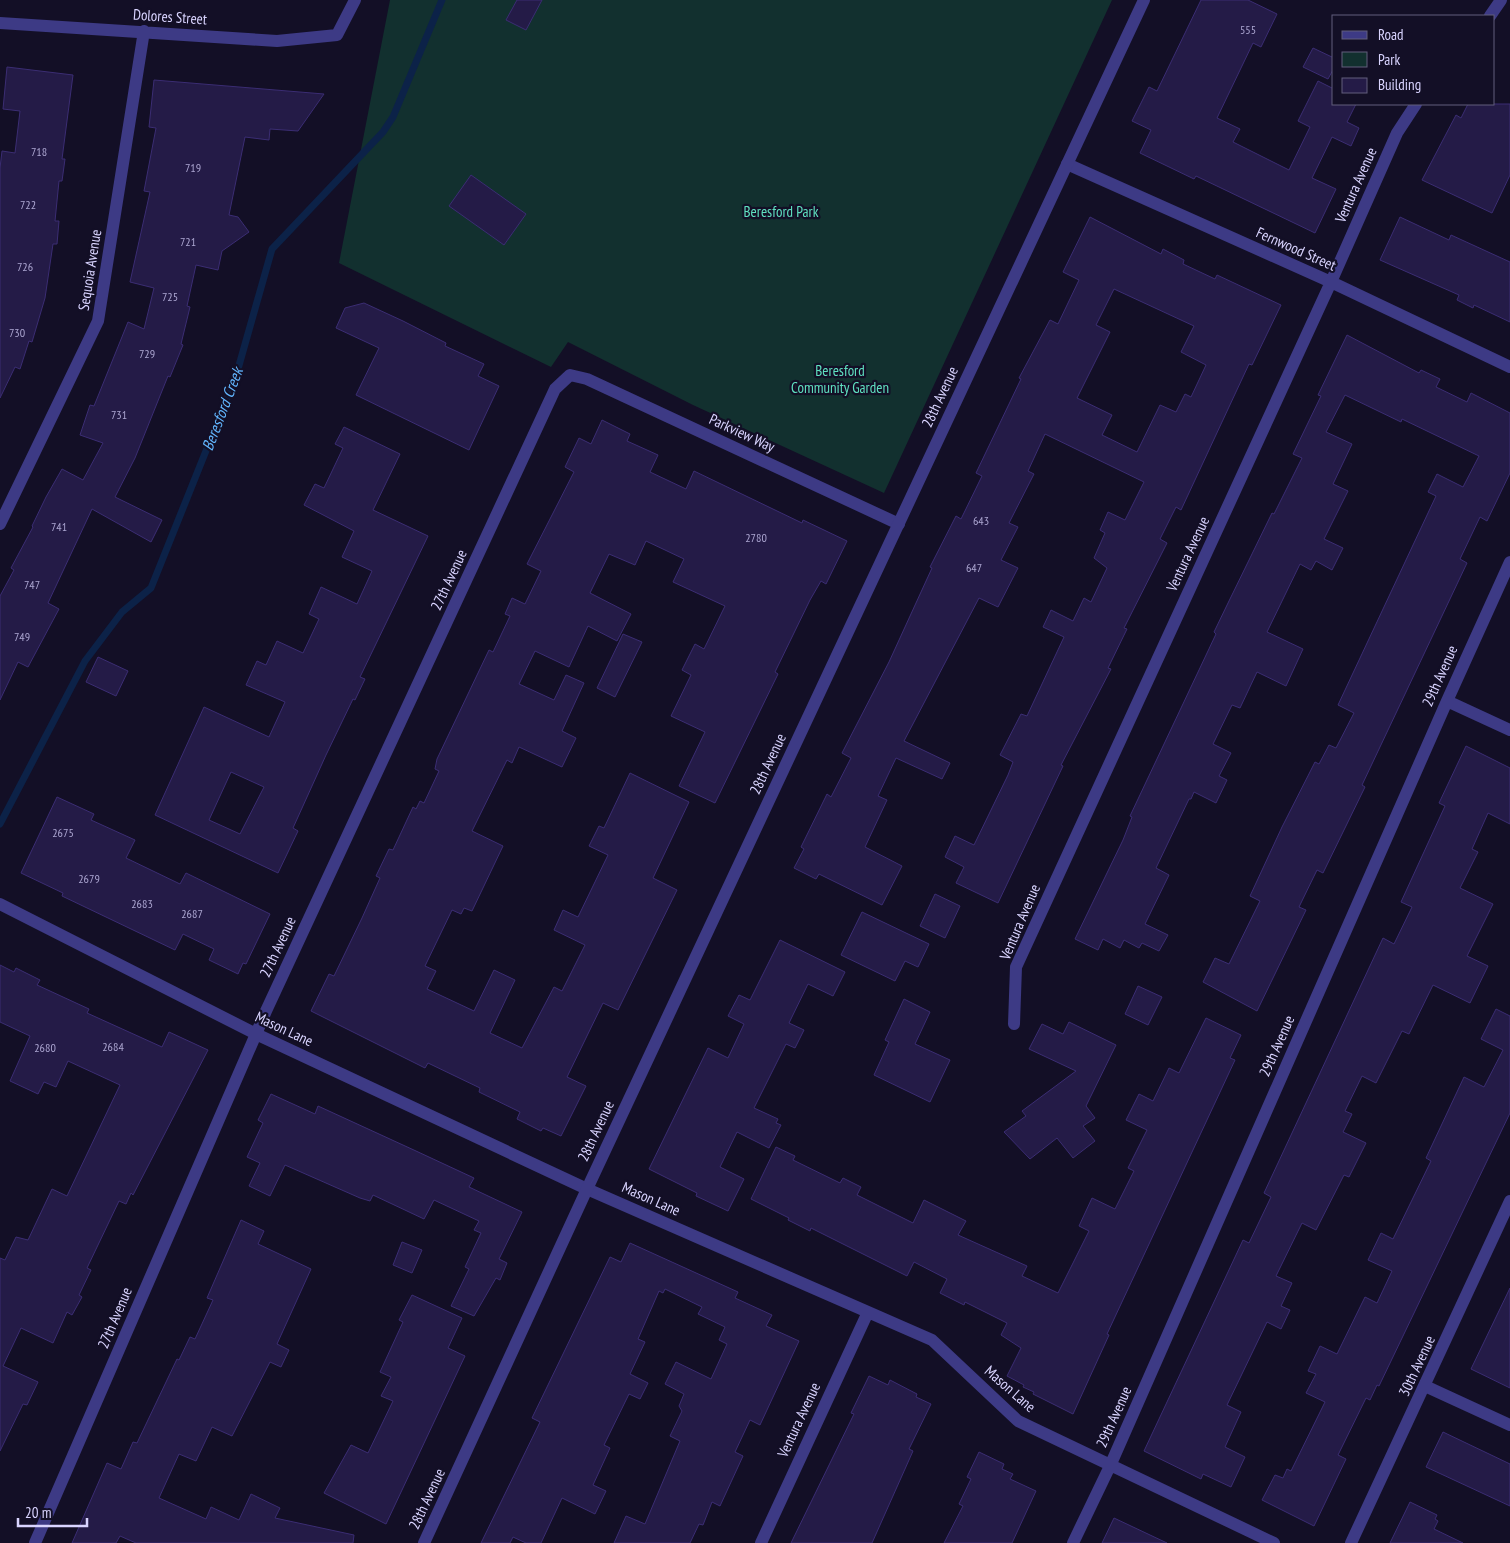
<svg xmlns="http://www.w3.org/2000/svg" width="1510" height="1543" font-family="'PT Sans Narrow',sans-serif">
	<rect width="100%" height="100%" fill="#130f26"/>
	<path fill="#12302f" d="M390 0H1112L884 493 693 405 568 342 551 367 339 263Z"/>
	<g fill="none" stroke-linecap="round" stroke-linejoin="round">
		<path stroke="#0c2248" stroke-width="7" d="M0 824 85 661 122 612 151 588 236 376 272 249 383 132 393 117 442 0"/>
	</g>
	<path fill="#241b47" stroke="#3b2d73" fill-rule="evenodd" d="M517 0H542L526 30 506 20Z
		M1201 0H1248L1277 14 1261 47 1253 43 1217 118 1240 129 1233 142 1289 170 1310 127 1298 121 1318 81 1334 89V104H1356L1347 122 1359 128 1351 146 1332 137 1312 178 1336 189 1315 233 1196 176 1194 179 1140 153 1151 130 1132 121 1149 87 1157 91Z
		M1313 48 1334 58V68L1328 79 1303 67Z
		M7 67 73 75 62 159H65L62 181H59L55 221H59L57 244H53L45 298 32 342 29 341 20 369 15 367 0 398V168L2 151 15 153 20 111 3 109Z
		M154 80 324 94 298 131 270 129 269 140 245 137 229 215 238 217 249 232 222 251 218 270 196 265 187 306 190 307 181 344 183 345 170 377 168 376 135 458 115 497 162 520 151 542 92 509 48 603 59 609 28 667 18 662 0 700V596L14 570 11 568 33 527 32 526 46 497 62 469 83 480 103 443 80 435 90 405 94 406 128 322 144 329 154 288 130 282 150 192 144 191 156 128 149 127Z
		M1468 104H1510V175L1492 213 1422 180 1456 115 1461 118Z
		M471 175 526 214 504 245 449 206Z
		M1090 217 1161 254 1163 249 1184 260 1183 264 1215 279 1217 275 1281 305 1252 365 1249 364 1181 510 1176 507 1160 539 1167 543 1124 628 1127 629 1108 668 1111 669 1061 765 1063 766 998 903 956 883 964 867 945 857 955 836 974 845 1008 775 1013 762 1000 755 1021 714 1027 716 1064 637 1043 627 1051 610 1073 621 1084 598 1091 602 1107 568 1094 558 1105 533 1100 530 1108 512 1125 520 1144 482 1045 434 1028 471 1034 474 1009 523 1018 527 1001 560 1018 568 998 607 979 598 904 741 950 763 942 779 896 758 878 796 887 800 865 847 902 866 882 905 819 874 816 879 794 868 804 849 801 847 827 794 831 797 851 758 842 753 889 662 932 568 930 567 956 516 961 519 982 476 976 473 1021 379 1019 378 1050 320 1058 324 1079 280 1063 272ZM1114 289 1194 326 1181 352 1206 365 1191 397 1185 394 1176 412 1160 405 1137 452 1102 435 1112 415 1077 398 1110 332 1096 325Z
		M1400 217 1449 240 1451 235 1510 262V322L1474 305 1473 308 1457 300 1459 295 1380 260Z
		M364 303 403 321 446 343 445 346 484 364 478 376 499 386 469 450 356 395 379 348 336 328 345 308Z
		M1347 335 1419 373 1421 370 1440 379 1436 387 1467 402 1471 393 1510 413V473L1487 521 1480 517 1460 559 1467 563 1362 785 1365 787 1323 873 1317 870 1299 907 1306 910 1257 1011 1203 982 1215 958 1229 964 1260 901 1250 896 1282 827 1315 762 1319 764 1329 745 1336 748 1354 713 1338 705 1436 496 1428 492 1437 474 1463 487 1479 456 1402 419 1401 422 1345 395 1326 432 1352 444 1333 484 1348 491 1324 539 1343 548 1332 570 1316 561 1311 570 1300 564 1267 632 1303 649 1286 686 1257 672 1240 708 1232 705 1213 744 1231 753 1219 776 1227 780 1216 803 1194 792 1191 799H1189L1156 868 1169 875 1145 924 1168 935 1159 951 1142 943 1139 948 1124 940 1120 948 1103 939 1098 950 1075 939 1123 840 1132 817 1130 816 1216 634 1214 632 1229 601 1272 513 1274 514 1302 458 1293 454 1321 396 1318 395Z
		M602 420 630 434 627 441 658 455 650 472 686 489 694 471 802 523 803 520 847 541 826 584 821 581 810 600 775 672 778 674 715 803 679 786 705 732 671 716 691 675 682 670 695 644 704 649 725 606 673 582 684 559 646 541 635 565 609 554 590 593 631 614 617 641 588 626 569 667 535 651 519 684 554 700 566 675 584 683 562 731 576 738 562 767 519 747 512 763 507 760 472 831 503 846 472 911 464 908 461 914 452 910 425 966 436 971 427 989 474 1011 494 970 515 980 490 1033 522 1048 554 987 562 991 585 945 554 930 563 910 578 917 608 855 589 846 599 826 604 828 630 773 689 802 653 878 677 890 618 1010 603 1003 567 1077 586 1086 561 1136 543 1128 541 1131 517 1119 520 1112 479 1092 480 1088 428 1063 425 1068 311 1011 329 974 334 976 362 918 380 878 376 876 389 849 393 850 413 807 416 809 420 801 424 803 439 771 435 769 437 759 489 650 493 652 510 616 505 614 512 598 525 604 541 571 527 564 574 472 565 467 579 438 591 444Z
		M344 427 400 454 373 510 428 536 360 677 365 679 355 700 353 699 326 755 293 828 298 831 278 873 155 815 204 707 269 737 285 702 246 685 257 661 266 665 277 641 303 653 319 619 309 614 321 587 357 604 372 571 342 557 354 531 304 505 315 484 324 488 343 448 335 444ZM231 772 264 787 240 834 209 820Z
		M623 634 642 642 615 697 597 688Z
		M98 657 128 671 116 696 86 682Z
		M1466 746 1510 768V824L1488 813 1472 849 1478 852 1460 888 1493 904 1467 956 1488 966 1470 1003 1433 985 1409 1034 1402 1031 1376 1083 1362 1076 1345 1111 1352 1114 1343 1132 1366 1143 1349 1177 1344 1175 1316 1230 1302 1223 1276 1276 1292 1283 1281 1306 1290 1310 1281 1329 1267 1322 1227 1405 1241 1412 1225 1447 1245 1457 1231 1487 1203 1474 1201 1479 1144 1451 1243 1240 1249 1243 1271 1197 1264 1193 1383 938 1394 944 1412 907 1401 902 1445 806 1439 803Z
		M57 797 94 814 91 820 135 840 126 858 180 884 186 873 270 914 246 964 243 963 238 974 209 960 214 949 183 934 175 950 62 896 63 893 21 873Z
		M935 894 960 906 945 938 920 926Z
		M862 912 929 944 918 967 905 961 895 981 841 955Z
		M780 940 845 972 833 996 808 984 789 1023 804 1030 795 1048 786 1044 754 1108 778 1119 776 1123 781 1125 769 1148 737 1132 720 1167 744 1179 728 1211 696 1196 697 1193 649 1169 708 1048 728 1058 744 1024 728 1016 739 995 750 1000Z
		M0 965 14 972 16 968 40 980 37 985 89 1009 87 1013 162 1047 169 1032 208 1050 133 1195 131 1193 126 1204 119 1201 87 1268 91 1270 79 1295 82 1297 72 1315 67 1312 53 1343 21 1328 3 1366 38 1382 27 1405 23 1404 0 1451V1258L5 1260 16 1237 28 1240 52 1189 67 1196 120 1085 68 1061 56 1087 44 1082 38 1094 10 1081 30 1036 0 1022Z
		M1138 986 1162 997 1148 1025 1125 1014Z
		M904 999 930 1012 915 1044 950 1060 930 1102 874 1075 889 1042 885 1040Z
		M1496 1009 1510 1016V1113L1379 1386 1377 1385 1370 1400 1366 1398 1338 1455 1346 1459 1314 1526 1262 1500 1275 1475 1283 1478 1287 1469 1291 1471 1325 1402 1306 1393 1316 1374 1308 1371 1320 1346 1337 1354 1365 1297 1377 1303 1392 1271 1368 1260 1381 1233 1393 1239 1431 1161 1426 1158 1464 1077 1484 1087 1503 1050 1481 1039Z
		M1206 1018 1241 1035 1230 1058 1235 1060 1107 1334 1109 1335 1073 1414 1033 1394 1034 1392 1023 1387 1024 1385 1007 1376 1021 1348 1001 1335 1007 1323 965 1302 964 1305 940 1293 947 1279 914 1262 907 1276 811 1228 810 1231 788 1220 789 1218 751 1199 776 1147 795 1156 793 1160 840 1183 843 1178 861 1187 857 1195 913 1223 924 1200 966 1221 958 1235 1027 1266 1022 1276 1058 1293 1089 1231 1079 1226 1092 1198 1115 1209 1134 1171 1128 1168 1147 1130 1126 1120 1139 1094 1153 1101 1169 1068 1179 1073Z
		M1069 1022 1116 1045 1086 1106 1095 1118 1083 1126 1095 1141 1073 1158 1057 1138 1030 1159 1004 1132 1026 1116 1022 1111 1076 1071 1029 1049 1042 1024 1063 1034Z
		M271 1094 315 1114 318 1106 416 1151 474 1178 469 1187 522 1212 499 1259 507 1263 500 1280 496 1278 474 1316 451 1306 469 1269 465 1267 481 1233 474 1230 479 1221 434 1200 424 1219 373 1195 370 1201 360 1198 285 1165 270 1196 249 1186 260 1163 247 1157 263 1123 258 1120Z
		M241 1220 264 1231 258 1244 311 1269 277 1344 289 1350 281 1367 270 1362 232 1436 212 1427 196 1461 179 1454 159 1498 206 1519 211 1507 239 1520 251 1494 280 1508 275 1518 354 1535 353 1543H136L120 1536 116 1543H72L107 1463 121 1469 133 1442 137 1443 177 1359 179 1360 190 1337 195 1339 213 1300 207 1298Z
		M402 1242 422 1250 412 1273 393 1265Z
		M630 1243 738 1292 735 1298 772 1315 766 1326 799 1341 760 1425 750 1420 735 1452 743 1456 720 1506 712 1502 703 1525 699 1524 690 1543H614L626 1516 645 1524 680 1441 670 1436 682 1411 679 1406 684 1394 665 1384 676 1362 711 1379 727 1344 719 1340 725 1327 698 1314 702 1307 665 1289 663 1293 659 1291 638 1339 645 1342 630 1374 648 1383 640 1399 629 1394 604 1445 610 1448 593 1485 606 1491 595 1514 562 1498 541 1543H526L513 1537 510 1543H481L540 1422 532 1418 610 1257 621 1262Z
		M1510 1288V1388L1471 1369Z
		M412 1295 462 1318 448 1348 465 1356 386 1524 324 1493 351 1445 368 1453 393 1401 381 1396 391 1377 380 1372 403 1322 399 1320Z
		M869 1376 888 1385 890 1380 917 1394 916 1397 931 1404 909 1449 913 1451 872 1543H791L854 1414 851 1413Z
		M1443 1432 1510 1464V1506L1426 1467Z
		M979 1452 1004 1464 1002 1469 1013 1474 1010 1479 1036 1491 1012 1543H944L963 1506 959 1504 971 1479 967 1477Z
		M1410 1502 1437 1515 1435 1519 1438 1521 1434 1529 1463 1543H1390Z
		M1114 1518 1167 1543H1102Z"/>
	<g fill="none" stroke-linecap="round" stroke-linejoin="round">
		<path stroke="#3d3a85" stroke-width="12" d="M1490 16 1501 0
			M0 23 277 41 337 35 355 0
			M1067 164 1331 282 1510 367
			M0 524 98 321 144 31
			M1447 701 1510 730
			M0 904 256 1034 587 1189 932 1340 1018 1421 1274 1543
			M1014 1024 1016 967 1331 282 1397 133 1416 104
			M1425 1386 1510 1425
			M35 1543 266 1011 555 389 570 375 587 379 899 524
			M761 1543 868 1312
			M1073 1543 1110 1466 1447 701 1510 562
			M1351 1543 1510 1201"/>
		<path stroke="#3d3a85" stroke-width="12" d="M424 1543 587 1189 1144 0"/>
	</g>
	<g text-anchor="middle" stroke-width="4.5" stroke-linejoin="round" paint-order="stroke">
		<g font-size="12" fill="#aca6d1">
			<text x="1248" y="34">555</text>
			<text x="39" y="156">718</text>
			<text x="193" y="172">719</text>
			<text x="28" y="209">722</text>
			<text x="188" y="246">721</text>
			<text x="25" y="271">726</text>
			<text x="170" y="301">725</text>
			<text x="17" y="337">730</text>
			<text x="147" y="358">729</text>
			<text x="119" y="419">731</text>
			<text x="981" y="525">643</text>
			<text x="59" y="531">741</text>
			<text x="756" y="542">2780</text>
			<text x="974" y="572">647</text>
			<text x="32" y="589">747</text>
			<text x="22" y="641">749</text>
			<text x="63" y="837">2675</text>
			<text x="89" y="883">2679</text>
			<text x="142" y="908">2683</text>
			<text x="192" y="918">2687</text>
			<text x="113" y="1051">2684</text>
			<text x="45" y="1052">2680</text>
		</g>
		<g font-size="15" fill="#d9d4ff" stroke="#130f26">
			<text transform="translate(170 17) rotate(4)" y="5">Dolores Street</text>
			<text transform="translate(1356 185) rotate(-66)" y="5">Ventura Avenue</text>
			<text transform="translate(1296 249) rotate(24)" y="5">Fernwood Street</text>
			<text transform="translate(90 270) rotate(-81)" y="5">Sequoia Avenue</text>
			<text transform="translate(940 397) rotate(-65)" y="5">28th Avenue</text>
			<text transform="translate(742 433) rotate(25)" y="5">Parkview Way</text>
			<text transform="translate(1188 554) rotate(-65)" y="5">Ventura Avenue</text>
			<text transform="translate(449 580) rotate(-65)" y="5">27th Avenue</text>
			<text transform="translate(1440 676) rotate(-66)" y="5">29th Avenue</text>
			<text transform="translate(768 764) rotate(-65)" y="5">28th Avenue</text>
			<text transform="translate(1020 922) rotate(-67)" y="5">Ventura Avenue</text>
			<text transform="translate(278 947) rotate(-65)" y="5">27th Avenue</text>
			<text transform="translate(284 1029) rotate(25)" y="5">Mason Lane</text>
			<text transform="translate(1277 1046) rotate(-66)" y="5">29th Avenue</text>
			<text transform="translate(596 1131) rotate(-65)" y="5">28th Avenue</text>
			<text transform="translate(651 1199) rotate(24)" y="5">Mason Lane</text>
			<text transform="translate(115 1318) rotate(-67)" y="5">27th Avenue</text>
			<text transform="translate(1417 1366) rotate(-65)" y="5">30th Avenue</text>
			<text transform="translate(1010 1389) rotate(41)" y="5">Mason Lane</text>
			<text transform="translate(1114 1417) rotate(-66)" y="5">29th Avenue</text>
			<text transform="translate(799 1420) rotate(-65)" y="5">Ventura Avenue</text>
			<text transform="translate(427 1499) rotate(-65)" y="5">28th Avenue</text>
		</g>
		<g font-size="15" fill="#5fe0c0" stroke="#130f26">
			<text x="781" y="217">Beresford Park</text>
			<text x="840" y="376">Beresford<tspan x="840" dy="17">Community Garden</tspan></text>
		</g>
		<g font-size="16" font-style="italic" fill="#62b6ff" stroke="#130f26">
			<text transform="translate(222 409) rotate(-69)" y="6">Beresford Creek</text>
		</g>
	</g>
	<rect x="1332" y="15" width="162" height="90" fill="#130f26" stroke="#625e7d"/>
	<rect x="1342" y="31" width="25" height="8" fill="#3d3a85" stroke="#625e7d"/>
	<text x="1378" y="40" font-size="15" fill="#d9d4ff">Road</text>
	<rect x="1342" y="52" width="25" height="15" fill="#12302f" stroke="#625e7d"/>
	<text x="1378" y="65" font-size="15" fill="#d9d4ff">Park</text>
	<rect x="1342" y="78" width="25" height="15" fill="#241b47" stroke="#625e7d"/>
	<text x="1378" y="90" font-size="15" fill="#d9d4ff">Building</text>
	<path d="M18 1518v8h69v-8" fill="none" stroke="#d9d4ff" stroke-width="2.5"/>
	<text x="25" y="1518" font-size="15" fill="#d9d4ff" stroke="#130f26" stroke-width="4" paint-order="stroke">20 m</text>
</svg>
